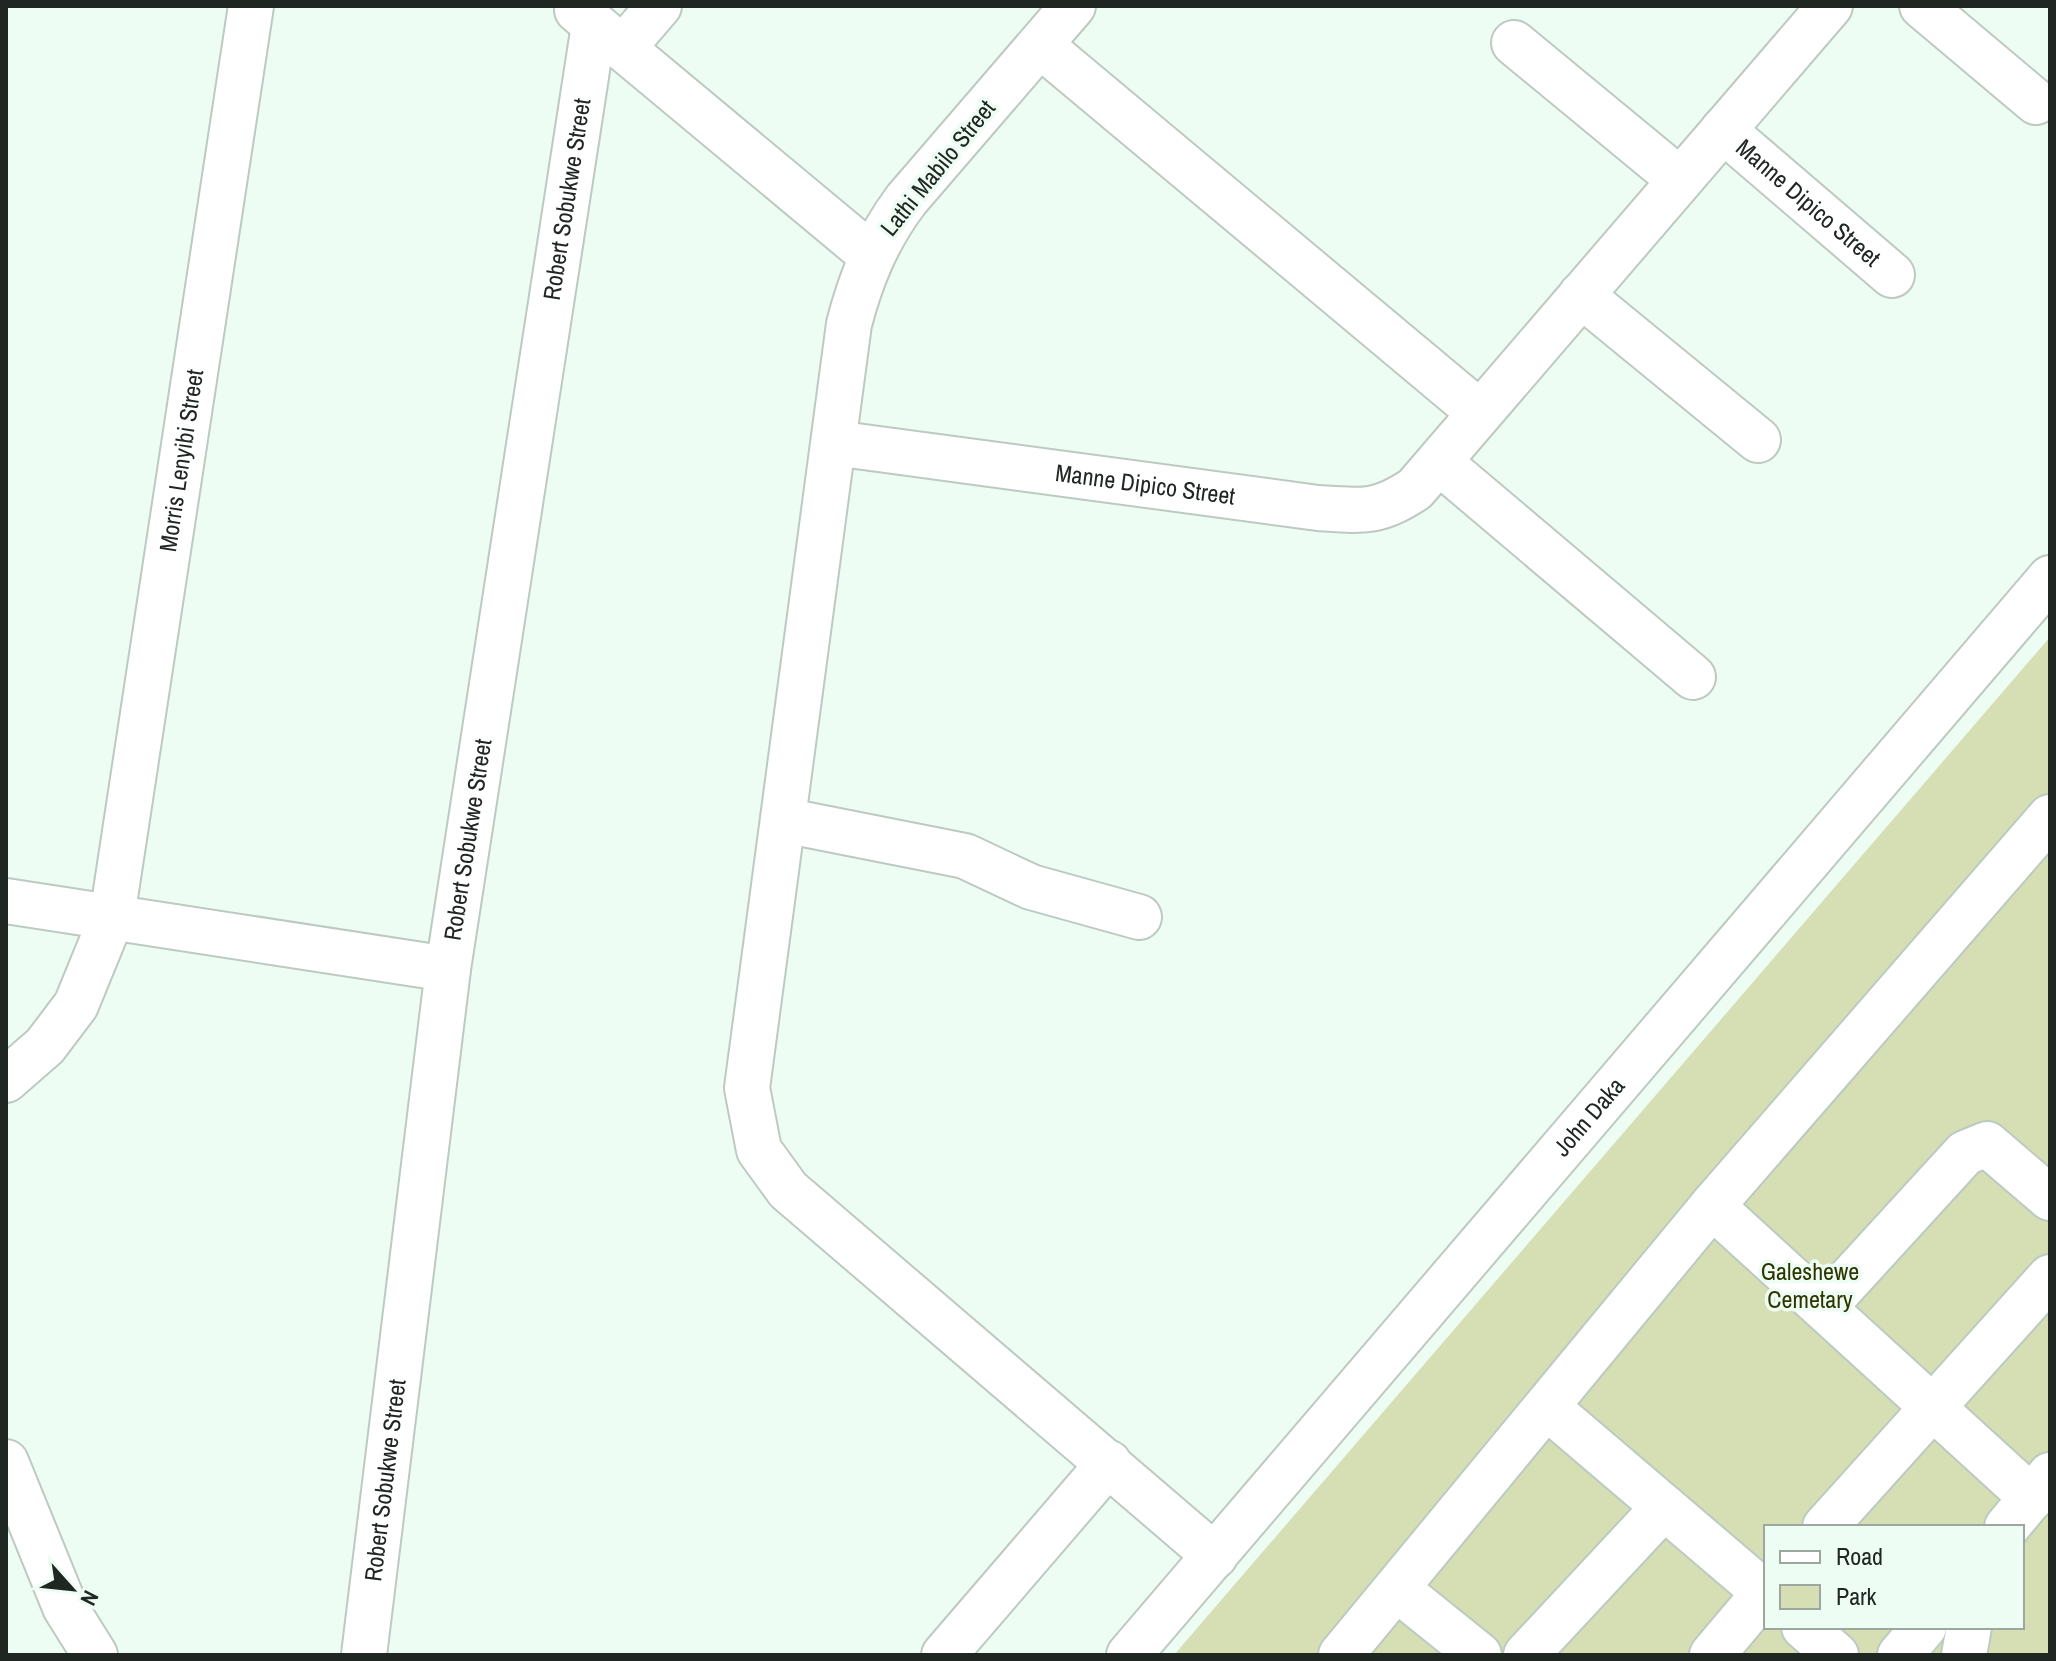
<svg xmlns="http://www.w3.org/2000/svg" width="2056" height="1661" font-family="'Archivo Narrow',sans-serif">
	<rect width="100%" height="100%" fill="#eefdf4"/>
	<path fill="#d6deb4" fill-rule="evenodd" d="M2050 637V1655H1174ZM1766 1527H2022V1627H1766Z"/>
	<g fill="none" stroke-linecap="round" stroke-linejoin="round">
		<g stroke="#bccac1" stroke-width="48">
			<g id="minor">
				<path d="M1073 6 906 200C877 239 861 278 849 324L747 1088 759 1150 788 1190 1215 1556"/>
				<path d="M1922 6 2036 102"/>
				<path d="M577 10 871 255"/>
				<path d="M1514 43 1680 180"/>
				<path d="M1040 45 1479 412"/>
				<path d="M623 48 659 6"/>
				<path id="s1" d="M1723 130 1892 275"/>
				<path d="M1581 295 1758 440"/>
				<path id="s2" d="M834 443 1318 508C1362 511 1378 514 1415 489L1830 6"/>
				<path d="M1439 462 1693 677"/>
				<path d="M783 820 965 856 1031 887 1139 917"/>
				<path d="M6 901 448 969"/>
				<path id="s3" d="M6 1080 45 1046 76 1005 112 917 251 6"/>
				<path d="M1712 1206 2032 1498"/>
				<path d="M1825 1306 1965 1153 1987 1144 2050 1198"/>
				<path d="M1548 1408 1766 1594"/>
				<path d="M6 1462 65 1607 95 1655"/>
				<path d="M1825 1527 2050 1277"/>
				<path d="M2007 1527 2050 1475"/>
				<path d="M1397 1589 1479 1655"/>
				<path d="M1804 1627 1836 1655"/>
				<path id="s4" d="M364 1655 448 969 594 25"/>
				<path d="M944 1655 1109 1463"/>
				<path id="s5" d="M1129 1655 2050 578"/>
				<path d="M1341 1655 1712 1206 2050 817"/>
				<path d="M1526 1655 1664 1507"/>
				<path d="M1712 1655 1766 1591"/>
				<path d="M1900 1655 1924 1627"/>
				<path d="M1964 1655 1969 1627"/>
			</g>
		</g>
		<use href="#minor" stroke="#fff" stroke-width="44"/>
	</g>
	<g text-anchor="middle" stroke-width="7" stroke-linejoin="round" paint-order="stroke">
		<g font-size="24" fill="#202622" stroke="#eefdf4">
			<text transform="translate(938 168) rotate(-51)" y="8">Lathi Mabilo Street</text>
			<text dy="8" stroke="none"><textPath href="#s4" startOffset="1470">Robert Sobukwe Street</textPath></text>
			<text dy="8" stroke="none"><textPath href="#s1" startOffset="112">Manne Dipico Street</textPath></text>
			<text dy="8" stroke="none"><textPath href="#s3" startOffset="660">Morris Lenyibi Street</textPath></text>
			<text dy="8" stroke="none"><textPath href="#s2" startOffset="314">Manne Dipico Street</textPath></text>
			<text dy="8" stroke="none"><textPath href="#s4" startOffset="822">Robert Sobukwe Street</textPath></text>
			<text dy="8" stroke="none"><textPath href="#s5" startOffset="708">John Daka</textPath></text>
			<text dy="8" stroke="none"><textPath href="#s4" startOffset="176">Robert Sobukwe Street</textPath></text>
		</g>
		<g font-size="24" fill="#2f3500" stroke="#eefdf4">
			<text x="1810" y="1280">Galeshewe<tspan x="1810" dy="28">Cemetary</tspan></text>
		</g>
	</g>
	<rect width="2056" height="1661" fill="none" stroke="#202622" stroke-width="16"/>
	<rect x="1764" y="1525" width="260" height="104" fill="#eefdf4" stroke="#9ca7a0" stroke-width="2"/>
	<rect x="1780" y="1551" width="40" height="12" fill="#ffffff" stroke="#9ca7a0" stroke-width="2"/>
	<text x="1836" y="1565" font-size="24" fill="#202622">Road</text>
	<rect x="1780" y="1585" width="40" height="24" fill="#d6deb4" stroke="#9ca7a0" stroke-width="2"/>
	<text x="1836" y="1605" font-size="24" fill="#202622">Park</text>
	<g transform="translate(72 1589) rotate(117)" stroke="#eefdf4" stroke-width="6" paint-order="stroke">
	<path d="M0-6L14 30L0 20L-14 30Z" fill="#202622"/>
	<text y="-12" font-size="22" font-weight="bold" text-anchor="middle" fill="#202622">N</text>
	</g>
</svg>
